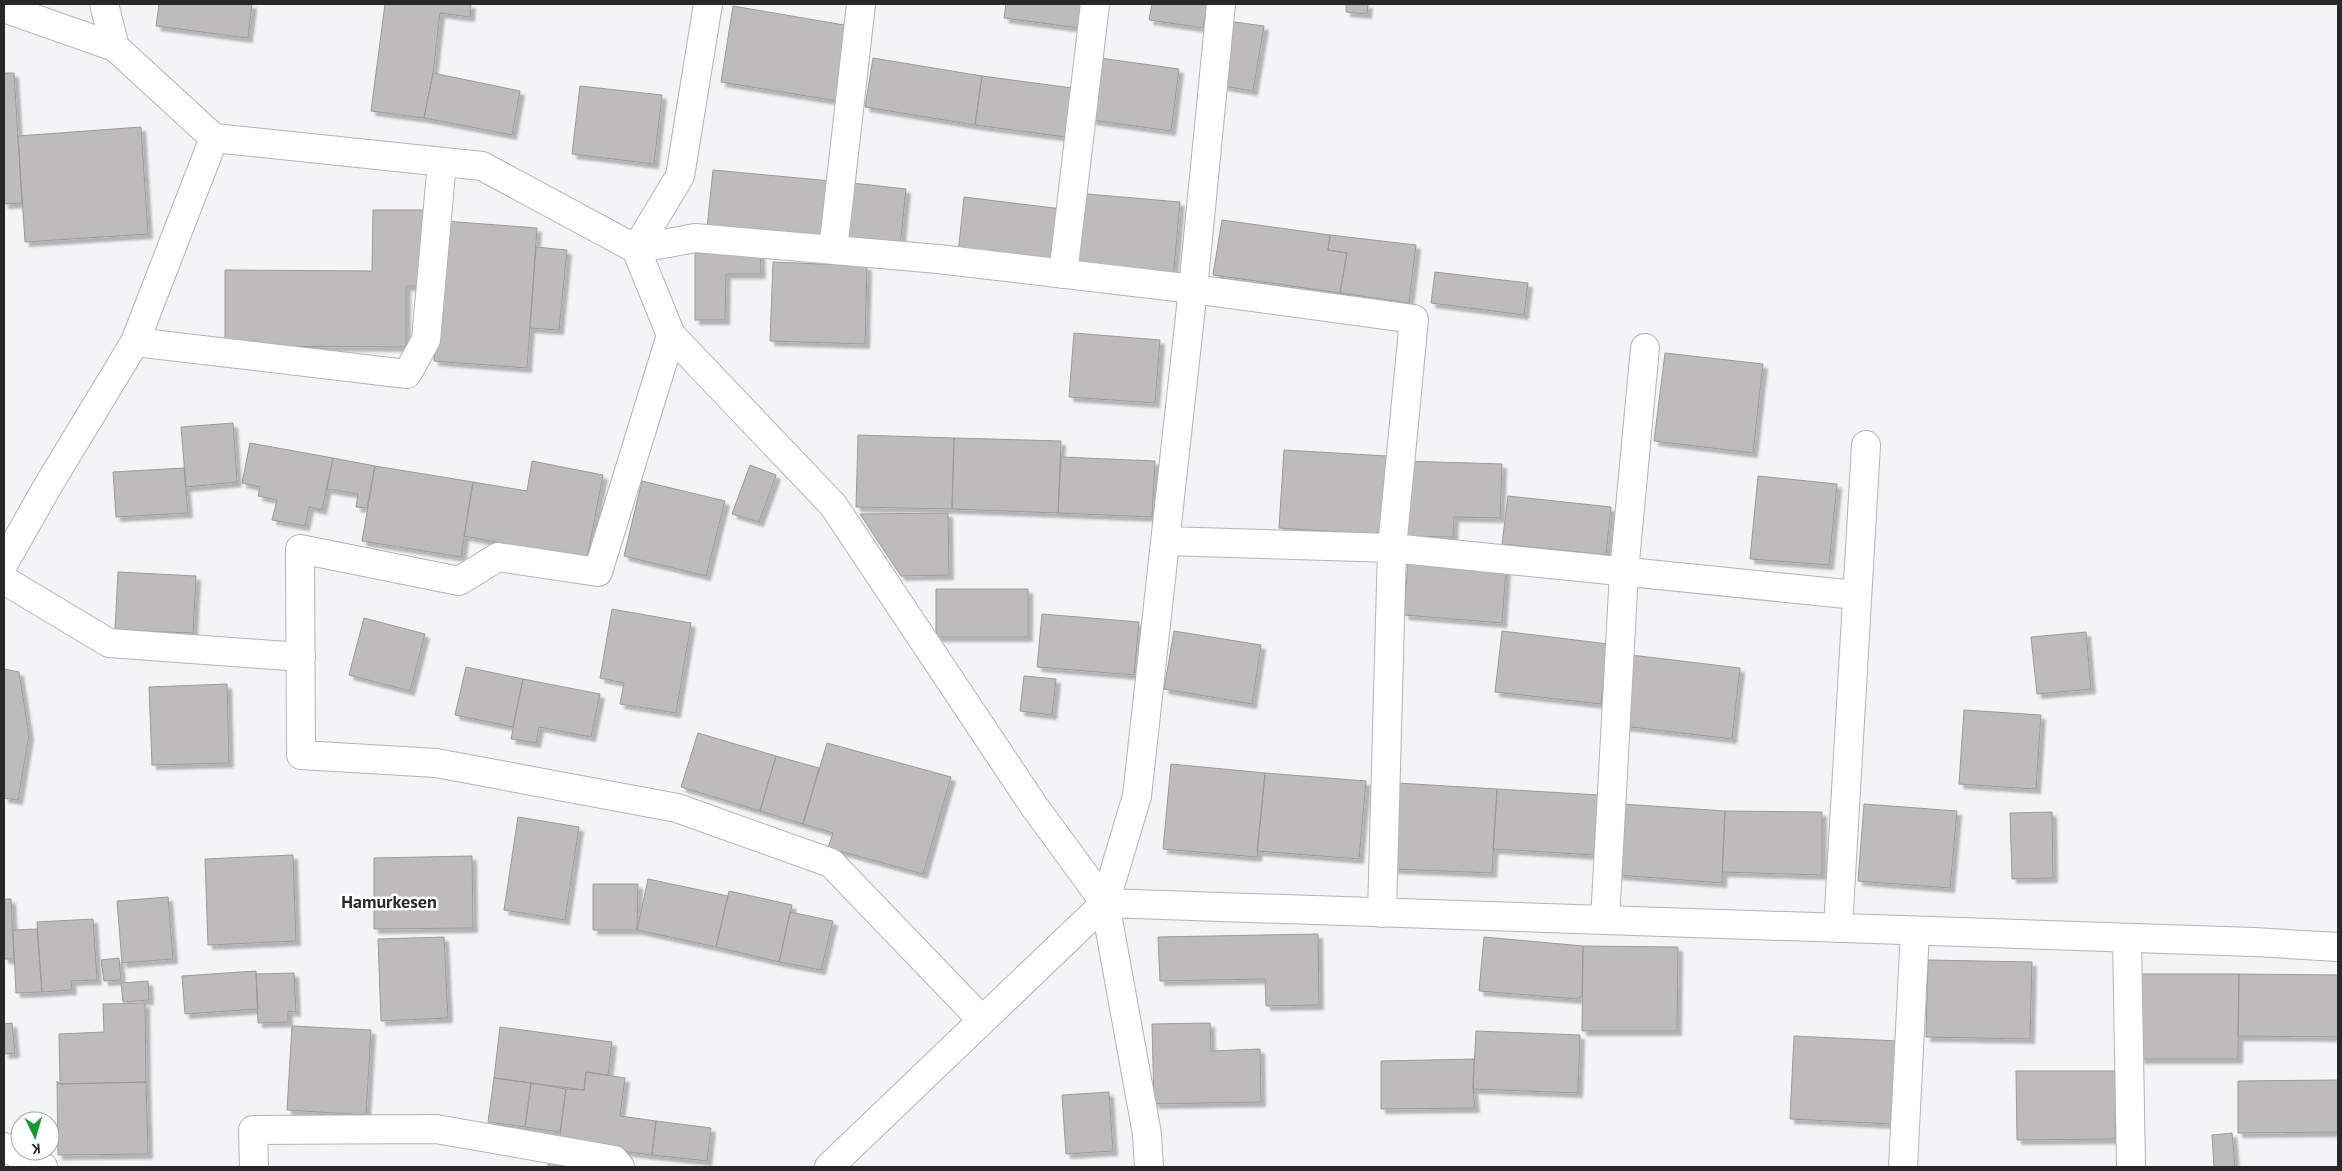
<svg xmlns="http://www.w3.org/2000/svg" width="2342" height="1171" font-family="'PT Sans',sans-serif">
	<defs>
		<filter id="shadow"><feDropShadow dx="4.5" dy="4.5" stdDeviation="1" flood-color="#0004"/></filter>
	</defs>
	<rect width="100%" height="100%" fill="#f2f4f5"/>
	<path fill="#bebbbb" stroke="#9d9a9a" filter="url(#shadow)" d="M159 4H252L248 38 156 26Z
		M385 4H471L470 17 440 13 433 73 424 118 371 111Z
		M1006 4H1082L1079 28 1004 18Z
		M1152 4H1207L1203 28 1149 20Z
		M1346 4H1368L1367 14 1346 12Z
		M733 6 850 26 837 101 721 82Z
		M1234 22 1264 26 1253 91 1223 86Z
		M873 58 982 76 975 125 865 107Z
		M1100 58 1179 69 1171 131 1091 120Z
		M4 73H14L22 203 4 204Z
		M433 73 520 91 512 135 424 118Z
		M982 76 1072 88 1065 137 975 125Z
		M580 86 662 95 654 164 572 154Z
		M141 127 148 234 25 242 18 136Z
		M713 170 831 181 825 241 707 228Z
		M843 182 906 189 900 247 837 240Z
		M1076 193 1180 202 1173 279 1069 271Z
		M964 197 1062 209 1055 265 958 254Z
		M373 210H427L426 286H406V347L225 346V270L372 271Z
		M1222 220 1330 235 1328 250 1347 253 1340 293 1213 275Z
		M445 221 537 228 527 368 434 361Z
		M1330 235 1416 245 1409 303 1340 293 1347 253 1328 250Z
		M536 247 567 250 559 330 530 328Z
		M695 247 760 248 761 274H726L725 320H695Z
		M773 262 867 266 865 344 770 341Z
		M1435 272 1528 283 1524 315 1431 303Z
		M1074 333 1160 340 1155 403 1069 397Z
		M1665 353 1763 364 1753 453 1654 441Z
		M233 423 237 482 186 487 181 427Z
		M858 435 954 438 952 509 856 507Z
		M954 438 1061 441 1058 513 952 509Z
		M250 443 333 458 322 510 309 507 305 526 272 520 277 500 258 496 260 487 242 483Z
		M1284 450 1387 456 1383 535 1279 528Z
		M1061 457 1155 461 1152 517 1058 513Z
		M333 458 375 466 367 508 356 507 358 494 327 489Z
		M532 461 603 475 587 559 464 536 473 482 527 491Z
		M1403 461 1502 464 1500 518 1454 517 1453 537 1400 536Z
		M750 465 776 475 759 522 732 514Z
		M375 466 473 482 461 557 362 541Z
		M184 468 188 513 116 517 113 472Z
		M1758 476 1837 484 1829 565 1750 559Z
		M642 481 725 501 706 576 624 556Z
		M1508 496 1611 507 1606 555 1502 544Z
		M948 513 949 575 901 576 860 514Z
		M1408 561 1506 569 1502 623 1404 615Z
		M118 572 196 576 193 633 115 630Z
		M936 589H1028V637H936Z
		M612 609 691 623 676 713 620 704 624 683 600 678Z
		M1042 614 1139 622 1134 675 1037 667Z
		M364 618 425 634 410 691 349 675Z
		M1174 631 1261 645 1252 704 1164 689Z
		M1502 631 1608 644 1601 704 1495 692Z
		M2086 632 2091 689 2037 694 2031 637Z
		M1631 655 1740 668 1732 739 1623 726Z
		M466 667 523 679 513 727 455 715Z
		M4 669 19 672 29 735 18 800 4 798Z
		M1024 676 1056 679 1052 715 1020 711Z
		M523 679 600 694 591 737 539 727 536 743 511 739Z
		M227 684 229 763 152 765 149 687Z
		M1964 710 2041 715 2036 789 1959 784Z
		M698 733 776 756 760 811 681 787Z
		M827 743 951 777 923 874 828 848 833 833 803 824Z
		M776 756 819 768 803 824 760 811Z
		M1171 764 1265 773 1257 857 1163 849Z
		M1265 773 1366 781 1359 859 1257 851Z
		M1397 783 1497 789 1492 873 1393 869Z
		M1497 789 1599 795 1595 855 1493 849Z
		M1622 804 1725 811 1722 883 1618 875Z
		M1864 804 1957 811 1950 888 1858 881Z
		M1725 811 1822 812V875L1722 872Z
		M2052 812 2053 878 2012 879 2010 813Z
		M518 817 579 827 565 920 504 910Z
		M293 855 296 941 208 945 205 859Z
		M472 856 473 928 374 929V858Z
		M648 879 728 896 716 947 637 930Z
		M593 884H638L637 930H593Z
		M729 891 792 905 779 962 716 947Z
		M168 897 173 959 122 963 117 901Z
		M4 899H11L14 959H4Z
		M790 912 833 921 821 970 779 962Z
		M93 919 97 980 71 981 72 990 42 992 37 922Z
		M37 929 42 992 16 993 13 930Z
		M1318 934 1319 1005 1266 1006 1265 979 1160 981 1158 937Z
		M444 937 448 1018 381 1021 378 939Z
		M1484 937 1583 946 1582 996 1577 999 1479 991Z
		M1583 946 1678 947 1677 1031H1582Z
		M119 958 121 980 104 981 101 960Z
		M1928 960 2032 962 2030 1039 1926 1037Z
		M256 971 258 1009 185 1014 182 976Z
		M294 973 296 1012 288 1011V1022L258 1023 256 974Z
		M2141 974H2239L2238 1059H2140Z
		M2239 974 2338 975V1037L2238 1036Z
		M148 981 149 1000 123 1002 121 983Z
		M145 1003 146 1082 60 1084 59 1034 104 1032 103 1004Z
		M12 1023 15 1053 4 1054V1024Z
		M1210 1023 1211 1051 1260 1049 1261 1102 1154 1104 1152 1024Z
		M292 1026 371 1030 366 1115 287 1110Z
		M500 1027 612 1042 608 1075 586 1072 584 1090 494 1078Z
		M1476 1031 1580 1035 1578 1093 1473 1089Z
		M1794 1036 1898 1041 1893 1124 1790 1119Z
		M1474 1059 1473 1089 1475 1108 1381 1109V1061Z
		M2016 1071H2116L2115 1139 2017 1140Z
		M586 1072 625 1078 620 1116 656 1121 652 1155 559 1143 566 1089 584 1090Z
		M494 1078 531 1083 525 1127 488 1122Z
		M2338 1080V1132L2238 1133V1081Z
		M57 1081 60 1084 146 1082 148 1154 58 1155Z
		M531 1083 566 1089 560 1132 525 1127Z
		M1109 1092 1113 1151 1066 1154 1062 1095Z
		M656 1121 711 1128 707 1161 652 1155Z
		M2232 1133 2235 1167H2214L2212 1135Z
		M549 1160 592 1167H548Z"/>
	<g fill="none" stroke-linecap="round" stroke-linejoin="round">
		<g stroke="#b2b4b6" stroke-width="30">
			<path id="minor" d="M4 8 115 47
				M636 249 695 238 938 259 1193 289 1414 319 1392 548 1382 913
				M636 249 680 176 708 4
				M833 250 861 4
				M1063 274 1095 4
				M671 335 598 572 498 557 459 581 300 549 301 755 436 763 677 808 831 863 982 1020
				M135 342 407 374 426 340 442 162
				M1165 541 1392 548 1856 595
				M4 563 49 484 135 342 214 138
				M4 580 109 643 301 657
				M1605 920 1624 572 1645 348
				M1838 928 1866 445
				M2127 938 2131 1167
				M4 1147 43 1167
				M254 1167 253 1130 436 1129 614 1160 620 1167
				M1149 1167 1147 1134 1105 903 1137 796 1193 289 1221 4
				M1903 1167 1915 931"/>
		</g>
		<g stroke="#b2b4b6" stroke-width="30">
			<path id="tertiary" d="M104 4 115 47 214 138 482 166 636 249 671 335 833 505 1034 806 1105 903 2254 942 2338 947
				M829 1167 1105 903"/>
		</g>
		<use href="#minor" stroke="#fff" stroke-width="28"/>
		<use href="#tertiary" stroke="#fff" stroke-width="28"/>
	</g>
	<g text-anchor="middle" stroke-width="5" stroke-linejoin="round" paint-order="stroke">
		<g font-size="18" font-weight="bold" fill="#282829" stroke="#fff">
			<text x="389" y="908">Hamurkesen</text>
		</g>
	</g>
	<rect width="2342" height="1171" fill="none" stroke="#282829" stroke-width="10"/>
	<g transform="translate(35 1136) rotate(175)"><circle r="24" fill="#ffffff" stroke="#a9a9a9"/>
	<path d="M0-4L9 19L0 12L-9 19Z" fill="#12992f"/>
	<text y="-8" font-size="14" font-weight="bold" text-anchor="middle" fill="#282829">K</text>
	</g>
</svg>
